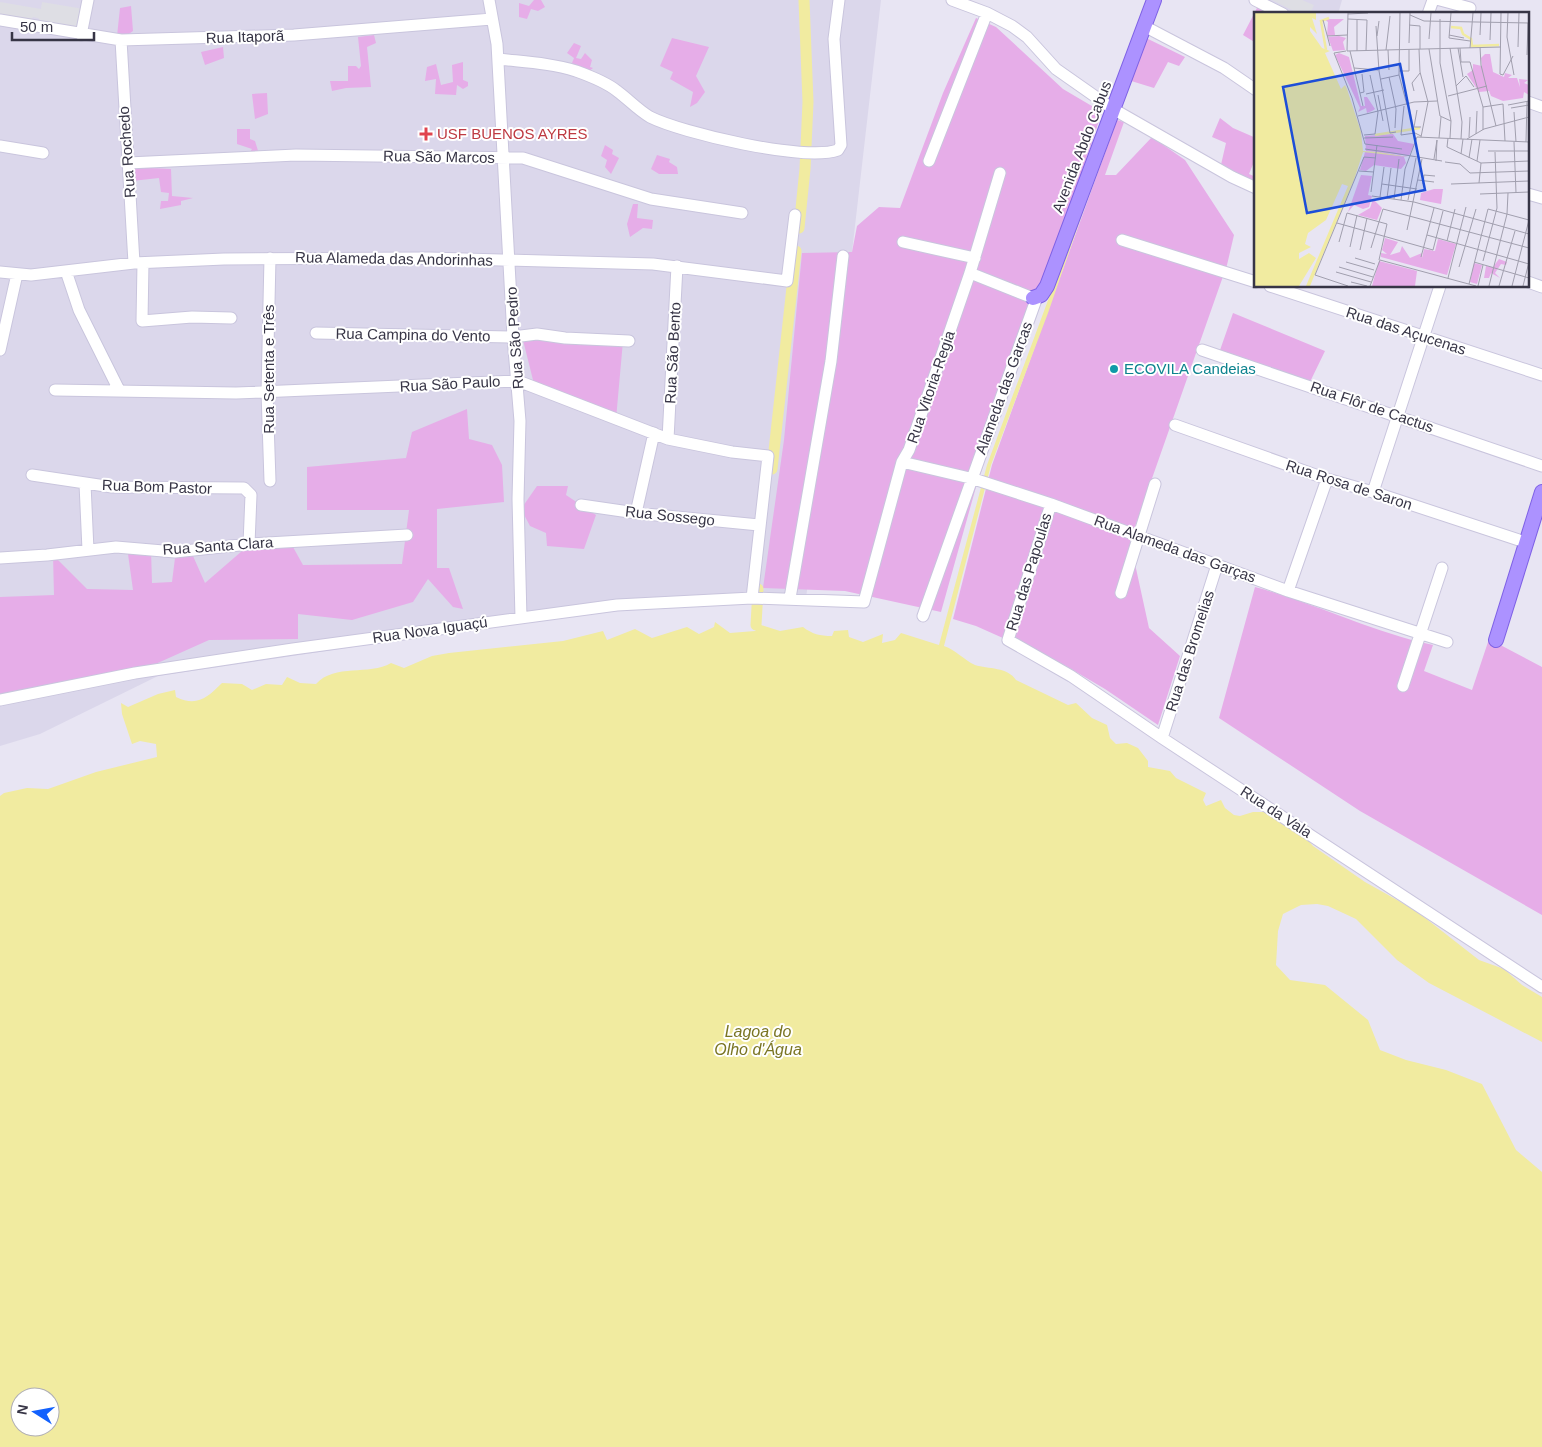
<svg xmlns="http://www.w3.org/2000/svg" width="1542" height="1447" font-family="Helvetica,sans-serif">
	<rect width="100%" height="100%" fill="#e8e5f3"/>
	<path fill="#dbd7eb" d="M0 0H881L852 252 806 598 703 599 508 624 158 676 40 734 0 746Z
		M1265 0H1342L1338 14H1290Z"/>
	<path fill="#e6ade8" d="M534 0H541L545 7 538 11 531 9 527 19 519 17V3L529 6Z
		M131 6 133 31 123 38 117 36 120 8Z
		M1258 6 1275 14H1256V43L1243 35Z
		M976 18 996 27 1063 89 1102 112 976 487 941 612 845 591 763 588 784 440 802 253 852 252 857 226 879 207 900 208 943 93Z
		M374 35 376 43 367 47 371 87 346 88 332 91 330 81H348V66H356L359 69 361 66 358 37Z
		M1144 37 1185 57 1179 66 1168 62 1154 88 1128 80Z
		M672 38 709 47 696 76 705 92 697 103 690 107 693 92 670 79 673 72 660 66Z
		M574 43 581 46 576 58 581 59 585 53 592 60 590 67 593 68 587 73 570 68 574 58 567 53Z
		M223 47 224 58 205 65 201 52Z
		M463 62V80L468 82V86L463 89 457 85 456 95 435 94 436 79 425 81 427 67 436 64 441 85 453 82 452 65Z
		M267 93 268 114 255 119 252 94Z
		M1220 118 1233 128 1256 138V157L1249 174 1256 177V186L1220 169 1226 143 1212 137Z
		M1117 120 1124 122 1105 175H1116L1152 137 1185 160 1234 235 1227 265 1130 541 1149 628 1180 656 1158 725 1105 689 1066 666 976 626 953 619 992 465Z
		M237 129H250V139L255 141 259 154 252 156 245 151 250 152 252 149 237 144Z
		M605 145 613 150 612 154 619 158 611 174 605 167 607 160 601 156Z
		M657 155 670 159 669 162 677 167 678 174H659L651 169Z
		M131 167 171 169 172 196 193 198 181 201V205L160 209 161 201H168L169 193 161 192 159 178 132 181Z
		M633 204H638L637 218 653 220 652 229 643 228 630 237 627 224Z
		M1233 313 1325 351 1309 384 1219 353Z
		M533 337 623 341 616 419 534 384 523 340Z
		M467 409 469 439 492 445 502 465 504 502 437 509V568H449L463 609 453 607 428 579 413 602 352 620 298 614V639L209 640 151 666 0 695V597L54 595 53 555 87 589 133 590 128 554 151 550 152 583 172 582 175 558 193 556 205 583 242 551 293 547 303 565 402 564 409 510H307V467L406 458 412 432Z
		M537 486H568L566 495 596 515 584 549 547 546 546 533 530 526 521 509Z
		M1255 587C1315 603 1371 632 1433 645L1424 671 1472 690 1489 639 1542 667V915L1360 811 1219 718Z"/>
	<path fill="#dedee4" d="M1272 0H1302L1314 5 1310 14H1300Z
		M0 2 41 9 42 2 84 9 81 28 41 21 38 18 33 17 30 20 0 15Z"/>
	<path fill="#f1eba0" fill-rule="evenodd" d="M1114 122 1048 313 991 465 944 646C956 650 964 660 975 665 988 669 1008 667 1016 680L1068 705 1076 703 1092 718 1107 725 1110 738 1116 744 1127 743 1138 748 1148 761V767L1170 771 1176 778 1206 793 1203 800 1206 806 1221 800 1225 808 1234 815 1240 816 1253 812H1265L1305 837 1313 846 1365 882 1415 910 1479 960 1504 969 1522 985 1542 997V1042L1429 983 1397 960 1356 919 1328 906 1317 904 1301 905 1283 914 1278 931 1276 965 1290 980 1325 985 1368 1020 1380 1050 1406 1060 1446 1070 1482 1084 1516 1150 1542 1172V1447H0V796L4 793 27 788 48 789 96 772 157 757 156 744 140 741 132 744 122 714 121 703 128 707 158 694 175 690 176 697C197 707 207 698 222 683L242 684 252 690 266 684 282 685 287 677 300 683 316 684C335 663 369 676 391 663L404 668 432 656 449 653 563 641 603 631 607 640 635 629 652 638 687 627 699 634 714 627 715 622 730 633 755 631 761 625 780 631 803 627C812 634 820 636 832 636L834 631 848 630 849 637 863 642 883 634 882 643 895 640 901 633 939 645 987 465ZM20 1397H50V1427H20Z"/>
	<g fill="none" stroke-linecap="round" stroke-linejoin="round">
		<path stroke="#f1eba0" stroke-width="11" d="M799 228 805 169 808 102 804 0
			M772 469 796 251
			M756 625 758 589"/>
		<g stroke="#c9c5dd" stroke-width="13">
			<path id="minor" d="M489 0 497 44 513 337 520 421 518 499 521 618
				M952 0 987 13 1012 26 1027 37 1056 69 1113 109 1232 177 1256 188
				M1255 0 1283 14
				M1440 0 1470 8
				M1428 14 1433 0
				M0 20 121 40 294 35 492 19
				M1144 26 1224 68 1256 90
				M81 35 88 0
				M121 40 134 263
				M498 59C524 62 551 63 576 71 590 76 606 82 617 91 628 99 638 110 650 117 682 133 805 162 838 150L841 145 834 39 839 0
				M1528 102 1542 107
				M0 146 43 153
				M929 161 987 13
				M128 163 296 155 523 158 651 199 742 213
				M1528 194 1542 198
				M1122 240 1256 282
				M903 242 975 258
				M270 258 267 392 270 481
				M143 263 142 321 192 317 231 318
				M66 271 79 310 119 390
				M0 272 31 275 134 263 224 259 429 258 653 264 787 281 795 215
				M970 273 1033 298
				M1528 282 1542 287
				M1270 286 1542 375
				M316 333 513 337 537 334 565 338 629 341
				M0 350 17 274
				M1202 350 1542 466
				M55 390 236 393 518 381 668 439 732 452 768 456 752 598
				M1175 425 1327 479 1373 492 1525 542
				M668 439 677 266
				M902 462 974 479 1051 504 1288 591 1447 642
				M32 475 112 487 244 488 251 495 249 544
				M85 484 88 550
				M1373 492 1440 286
				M1051 504 1008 640 1071 676 1162 738 1542 987
				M581 505 636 513 759 525
				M636 513 654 433
				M0 558 47 555 116 547 175 552 249 544 407 535
				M1288 591 1327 479
				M1121 593 1155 484
				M790 598 831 361 843 256
				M923 616 1037 297
				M1403 686 1442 568
				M0 700 135 673 293 649 617 605 752 598 864 602 902 462 909 450 970 273 1000 173
				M1162 738 1217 565"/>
		</g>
		<g stroke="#7e61e5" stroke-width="16">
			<path id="major" d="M1033 298 1041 295 1047 286 1154 0
				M1496 640 1542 492"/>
		</g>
		<use href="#minor" stroke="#fff" stroke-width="11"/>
		<use href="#major" stroke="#ac92ff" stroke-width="14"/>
	</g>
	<path fill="#e0444e" stroke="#fff" stroke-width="2" d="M423.5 126.5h5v5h5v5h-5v5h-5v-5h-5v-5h5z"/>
	<circle fill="#0f9aa8" stroke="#fff" stroke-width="2" cx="1114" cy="369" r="5"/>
	<g text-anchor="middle" stroke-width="4" stroke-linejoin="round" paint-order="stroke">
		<g font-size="15" fill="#373546" stroke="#fff">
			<text transform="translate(245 37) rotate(-2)" y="5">Rua Itaporã</text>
			<text transform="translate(1082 147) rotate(-69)" y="5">Avenida Abdo Cabus</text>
			<text transform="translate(127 152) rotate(-94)" y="5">Rua Rochedo</text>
			<text transform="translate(439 157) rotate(1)" y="5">Rua São Marcos</text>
			<text transform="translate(394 259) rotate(1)" y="5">Rua Alameda das Andorinhas</text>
			<text transform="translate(1406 331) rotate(18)" y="5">Rua das Açucenas</text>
			<text transform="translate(413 335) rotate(1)" y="5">Rua Campina do Vento</text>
			<text transform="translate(515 338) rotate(-94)" y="5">Rua São Pedro</text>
			<text transform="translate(673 353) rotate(-87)" y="5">Rua São Bento</text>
			<text transform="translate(269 369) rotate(-90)" y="5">Rua Setenta e Três</text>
			<text transform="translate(450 384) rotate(-3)" y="5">Rua São Paulo</text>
			<text transform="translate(931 387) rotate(-71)" y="5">Rua Vitoria-Regia</text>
			<text transform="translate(1004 388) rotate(-70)" y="5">Alameda das Garcas</text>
			<text transform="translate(1372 407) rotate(19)" y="5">Rua Flôr de Cactus</text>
			<text transform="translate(1349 485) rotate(18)" y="5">Rua Rosa de Saron</text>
			<text transform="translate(157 487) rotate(2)" y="5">Rua Bom Pastor</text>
			<text transform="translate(670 516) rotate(6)" y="5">Rua Sossego</text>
			<text transform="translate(218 546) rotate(-4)" y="5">Rua Santa Clara</text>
			<text transform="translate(1175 549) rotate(20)" y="5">Rua Alameda das Garças</text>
			<text transform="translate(1029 572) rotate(-73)" y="5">Rua das Papoulas</text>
			<text transform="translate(430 630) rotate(-8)" y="5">Rua Nova Iguaçú</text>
			<text transform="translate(1190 651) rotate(-72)" y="5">Rua das Bromelias</text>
			<text transform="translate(1276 812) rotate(33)" y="5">Rua da Vala</text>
		</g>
		<g font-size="15" fill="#be3a42" stroke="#fff" text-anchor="start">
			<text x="437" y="139">USF BUENOS AYRES</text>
		</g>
		<g font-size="15" fill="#0d838f" stroke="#fff" text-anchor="start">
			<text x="1124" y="374">ECOVILA Candeias</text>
		</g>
		<g font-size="16" font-style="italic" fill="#7a7523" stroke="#fff">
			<text x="758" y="1037">Lagoa do<tspan x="758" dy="18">Olho d'Água</tspan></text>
		</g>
	</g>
	<g transform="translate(1254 12)">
		<rect width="275" height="275" fill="#e8e5f3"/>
		<path d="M70 7H90L80 15 81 23 73 24 74 10ZM85 24 92 26 89 30 91 38 79 39 74 25ZM85 41 95 45 107 94H111L110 85H113L121 97 118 99 113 101 112 96 104 100 106 96 81 43ZM231 42H236L239 60 250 65 251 61 258 63 254 66H263L266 75 265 67 274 68 270 71 275 73V83L270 80 269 86 249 89 237 84 235 79 225 80 213 62 219 58V52L228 54 227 46ZM139 122 144 129 160 132 155 144 126 140 154 145H150L152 151 147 157 120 153 112 159 106 158 111 140H124L112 139 111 124ZM107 163 118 164 114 183 118 184 115 195 109 197 100 193 94 200ZM180 177H189L187 192 166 188 167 181ZM119 187 128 196 123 208 104 203 116 196ZM131 226 144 230 136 243 146 240 148 234 156 246 168 241V246L170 237 181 239 184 227 202 232 193 263 127 245V241L133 242 128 238ZM245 247 253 250 252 253 247 252 241 261 246 266 237 261 235 266H230L232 254 244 256 239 255ZM125 249 163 259 161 274H118ZM220 251 228 253 223 272 216 270Z" fill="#e6ade8"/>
		<path d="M0 1H62V8L58 6 63 22 56 15V19L68 36 76 39 71 41 87 77 91 73 93 77 107 120 109 139 124 140 154 145 109 140 100 168 56 274H52L94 174 88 172 72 208 54 221 51 232 57 235 45 241V247L55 241 62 246 45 274H0Z" fill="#f1eba0"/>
		<path fill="none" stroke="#f1eba0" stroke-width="2.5" d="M197 15 207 16 209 22 217 27 218 34 245 33M72 38 67 9 75 6M121 123 166 116"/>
		<path fill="none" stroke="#a19fae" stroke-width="1" d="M94 1 93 39 247 35M146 1 145 63 153 93M197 1 195 26 216 29M247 1 246 62 249 63 259 44M254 1 253 25 260 63M94 2 114 1M156 3 170 9 275 11M94 7 113 8 112 39M186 7V51L197 109 196 126M69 8 76 34M155 13 166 14V37M122 14 125 59 136 121 142 120M195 23 210 26M226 23 227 1M73 24 93 23M123 24 125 9M175 27 177 1M236 28 237 1M155 31 156 1M226 35 227 53 242 114M264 35 265 1M196 36 208 110 207 127M204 36 209 65M206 36 207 50H216L229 95V118M216 36 219 1M165 37 166 60 174 90 167 125M175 37 186 104 197 109M132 38 136 4M134 38 135 58M92 39 80 41 98 86 111 132 148 137M96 39 109 94M103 39V8M273 43 274 11M100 56 124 58M145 59H155V37M135 65 142 97 141 116M127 67 145 63M202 74 212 64 220 75M160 79 158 71 166 61M106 81 110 80 108 62M112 82 130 78M124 83 129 109M194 84 233 74M254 93 275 89M150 94 147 123 161 121 167 124M229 95 249 92 251 129M257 96 275 93M163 98 160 115H167M260 100 262 130M104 104 160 90 183 89M222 122 223 99M110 123 121 122 124 100 116 63M215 125 216 105M110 126 139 125M185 126 187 105M194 126 193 135 227 151 275 149M213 127 230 117 275 105M260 130 262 181M272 130 273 89M111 137 139 141M234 139H275M139 141 188 149M207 142 209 127M215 146 218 127M180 147 183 128M182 149 183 128M223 149 226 128M191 150 206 152 216 161 275 159M105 159 120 160M164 168 180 170M225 171 227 151M128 172 163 177M169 172 170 163 181 164M197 172 275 169M117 180 123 133M226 182 275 180M118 184 160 190 275 222M126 185 130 155M133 186 137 156M140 187 145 147M147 188 151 157 163 125 275 130M154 188 162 146M83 211 179 238 189 199M153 218 168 147M173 223 275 252M193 229 201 197M85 230 93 201 133 212 125 248M96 235 103 203M117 236 129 197 275 236M106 238 113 206M167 245 180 196M101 246 121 252M229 249 243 196 241 140M92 250 120 258M220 250 275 266M85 255 119 265M205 255 222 197M82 260 117 270M194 266 212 195M97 270 113 274M215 272 234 197 275 208M94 274 61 263 110 145 122 146M116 274 126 248 222 274M224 274 229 253M235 274 253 202 254 181M245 274 261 219M258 274 275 208M269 274 275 250"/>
		<path fill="#1d4ed8" fill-opacity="0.15" stroke="#1d4ed8" stroke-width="2.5" d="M146 52 171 178 53 201 29 75Z"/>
		<rect width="275" height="275" fill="none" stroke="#373546" stroke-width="2.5"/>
	</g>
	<g transform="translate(35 1412) rotate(281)"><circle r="24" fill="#ffffff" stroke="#afaeb5"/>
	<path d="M0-4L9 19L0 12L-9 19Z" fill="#1261fd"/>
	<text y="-8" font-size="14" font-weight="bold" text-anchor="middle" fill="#373546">N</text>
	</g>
	<path d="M12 32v8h82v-8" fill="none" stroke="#373546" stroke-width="2.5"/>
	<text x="20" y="32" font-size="15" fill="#373546" stroke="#ffffff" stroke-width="4" paint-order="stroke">50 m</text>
</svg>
